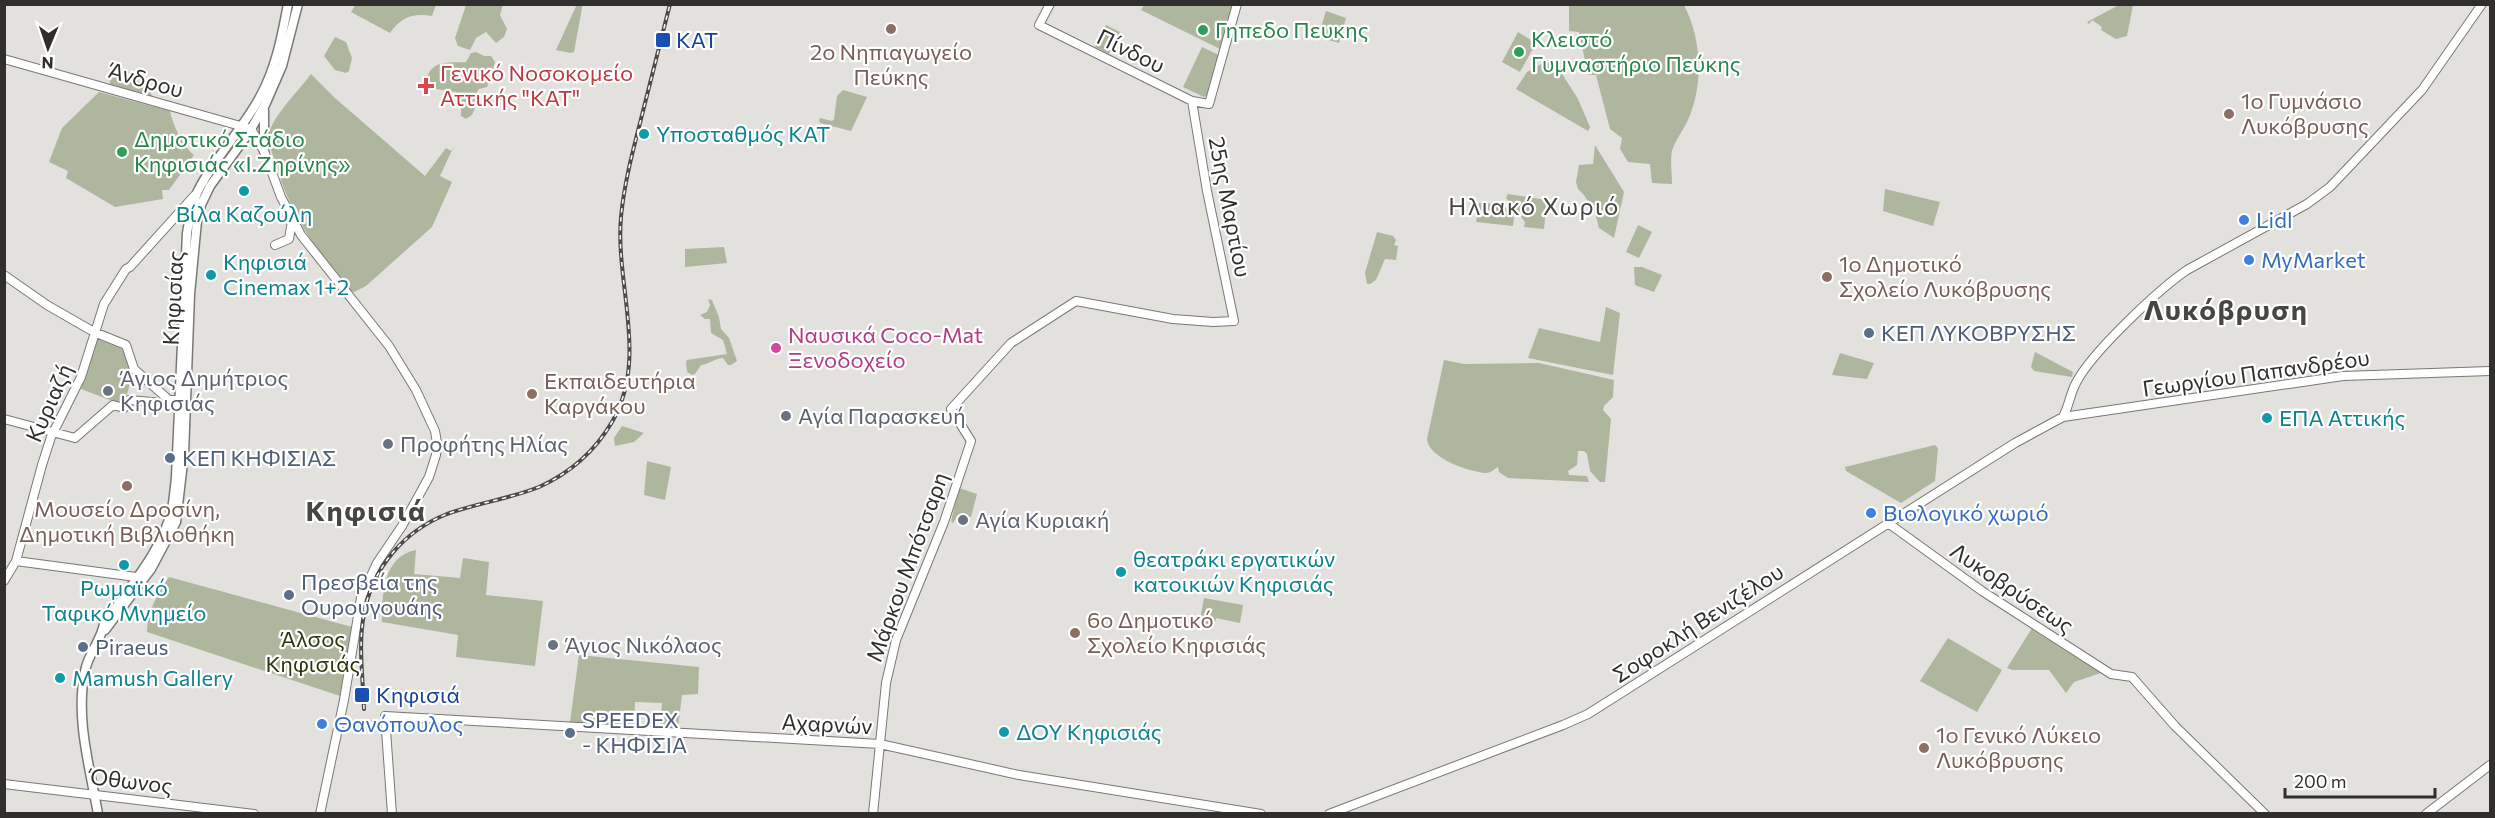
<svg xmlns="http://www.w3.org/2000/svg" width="2495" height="818" font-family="Commissioner,sans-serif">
	<rect width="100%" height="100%" fill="#e3e1dd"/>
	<path fill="#afb69e" d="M356 4H436V5L432 16C413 13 401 17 390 33L351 12Z
		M577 4 582 5V8L574 52 570 53 556 50Z
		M466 5H503L500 15 507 29 504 37 496 43 486 32 476 38 470 50 458 46 455 38Z
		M1144 5H1232L1220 49 1141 10Z
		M1569 5H1684C1702 40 1704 86 1687 122 1682 132 1675 141 1672 151 1670 161 1672 174 1672 184L1652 183 1650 164 1628 162 1620 149 1622 138 1610 129 1596 75H1588L1579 32 1569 31Z
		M2119 5H2133L2127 36 2116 39 2101 30 2102 27 2092 20 2089 24 2087 22Z
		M1326 11 1346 18 1339 43 1318 37Z
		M1106 25 1120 32 1109 54 1095 47Z
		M1518 32 1536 43 1520 72 1502 62Z
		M335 37 346 42 352 58 349 71 346 73 335 70 324 56Z
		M1202 47 1219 55 1208 95 1204 97 1183 87Z
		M476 52 484 56H491L495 62 487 87 479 89 474 96 477 103 472 115 466 119 461 116V98L456 92 429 88 426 83C429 59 449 63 466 62L471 53Z
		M1552 58 1578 99 1590 127 1588 131 1516 89 1527 72Z
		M121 69 127 70 155 98 110 84V81Z
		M311 74 335 98 425 176 446 148 451 151 454 146 440 176 452 182 432 227 366 286 352 293C315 248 292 219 275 162 272 152 267 141 270 130 276 113 300 89 311 74Z
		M843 90 867 97 851 131 820 123 819 120 820 118 832 121 834 119 837 96Z
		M99 92 170 111C173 126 183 146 194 155L169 190H162L163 199 115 207 66 178 68 171 49 162 62 128Z
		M1595 145 1624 192 1614 238 1599 228 1595 213 1584 195 1578 189 1576 182 1579 165 1593 164Z
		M1885 189 1940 202 1933 226 1883 211Z
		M1508 194 1547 200 1544 229 1524 227 1525 222 1506 198Z
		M1501 201 1514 218 1513 226 1476 222 1479 203 1496 204Z
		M1638 225 1652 232 1639 258 1626 252Z
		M1377 232 1393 236 1396 240 1394 245 1398 246 1396 260 1385 259 1376 280 1370 284H1367L1365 273Z
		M724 247 727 263 685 267V249Z
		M1634 267H1642L1662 275 1654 292 1635 285Z
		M708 299 712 300 719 317 721 329 729 338 737 361 731 365H728L723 358C715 358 710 364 701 365L695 374 692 375 687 372 686 362 687 360 727 354 723 340 711 333 710 319H705L700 315 707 312 710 305Z
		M1606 307 1620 313 1613 375 1528 358 1539 328 1600 342Z
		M97 339 125 350C133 373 132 382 123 405L81 389Z
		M2035 352 2073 372 2072 377 2034 371 2031 367Z
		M1840 353 1874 363 1867 379 1832 375Z
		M1444 360 1464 364 1539 363 1614 380 1613 397 1604 406 1603 410 1611 419 1605 482H1600L1590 471 1587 454 1584 451H1578L1577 465 1568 471 1569 475 1587 476 1589 482 1508 478 1499 472 1498 467C1494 469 1491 473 1486 473 1469 472 1428 458 1427 439Z
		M622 426 644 433 634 442 615 446 614 438Z
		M1935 445 1938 448 1935 481 1901 503 1846 471 1845 467Z
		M647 461 671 467 665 500 644 495Z
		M959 488 977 494 971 517 957 516 953 523 951 521Z
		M416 550 414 574 460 578 463 558 489 562 486 595 543 601 535 666 456 657 458 635 382 622C382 595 383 556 416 550Z
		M169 577 352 627 340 696 147 632C147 611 158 593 169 577Z
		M1204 598 1243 605 1240 623 1216 618 1214 627 1199 625Z
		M2032 628 2101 673 2074 682 2066 693 2049 670H2012L2007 668Z
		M1948 638 2002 670 1977 712 1920 681Z
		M579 655 699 667 698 694 682 695 678 728 660 727 662 703 635 702 634 726 570 722Z"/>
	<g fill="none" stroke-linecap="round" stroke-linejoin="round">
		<g stroke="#7a7874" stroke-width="10">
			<path id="secondary" d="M1050 4 1039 25 1192 101 1209 104 1237 4
				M4 59 251 129 264 151 281 197 301 235 389 346 416 390 435 431 437 443 436 455 429 477 402 526 377 563 361 598 344 700 320 814
				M275 245 289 239 292 221
				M4 275 47 305 94 332 126 345 134 369 169 400H185
				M2063 417C2069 406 2070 394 2076 383 2091 353 2158 290 2187 270L2307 204 2330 187 2422 90 2482 4
				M4 419 75 438 113 405 124 408 129 400 152 402 183 408
				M1888 523 1982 591 2111 674 2132 677 2175 726 2265 814
				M16 561 136 577
				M4 581 16 561 42 465 51 437 81 377 104 304 126 269 130 267 195 195
				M4 784 254 814
				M392 814 385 716 880 744 1019 775 1261 814
				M873 814 886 683 896 640 944 522 971 441 951 409 1011 343 1076 301 1173 319 1213 322 1234 321 1207 191 1192 101
				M1329 814 1563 725 1588 714 2015 443 2063 417 2343 376 2490 371
				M2426 814 2490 765"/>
		</g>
		<g stroke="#7a7874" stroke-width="11">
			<path id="primary" d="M264 110V151
				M105 630 151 569 176 522 184 454 190 294 197 221 201 205 210 186 248 134 265 105 282 66 298 4
				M98 814C90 768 75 718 85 671 88 654 101 641 104 624 128 588 162 552 172 509 174 498 175 487 176 477L187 233C189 220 192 206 197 193 211 162 243 129 260 97 276 68 282 36 288 4"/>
		</g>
		<use href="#secondary" stroke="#fff" stroke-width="8"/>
		<use href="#primary" stroke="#fff" stroke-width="8"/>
		<g stroke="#4c4b49" stroke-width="4">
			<path id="rail" d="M364 709C363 678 358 644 364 614 372 568 404 531 447 514 477 503 509 499 539 487 570 473 595 451 612 422 649 358 615 285 621 217 624 185 632 154 640 123 650 84 660 44 670 4"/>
		</g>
		<use href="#rail" stroke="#fff" stroke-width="1.5" stroke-dasharray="4.5" stroke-linecap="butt"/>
	</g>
	<g fill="#8d6e63" stroke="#fff" stroke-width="2">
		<circle cx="891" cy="29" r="6"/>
		<circle cx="2229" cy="114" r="6"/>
		<circle cx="1827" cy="277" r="6"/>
		<circle cx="532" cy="394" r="6"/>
		<circle cx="127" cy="486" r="6"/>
		<circle cx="1075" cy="633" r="6"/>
		<circle cx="1924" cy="748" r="6"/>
	</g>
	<g fill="#2e9e5b" stroke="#fff" stroke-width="2">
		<circle cx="1203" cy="30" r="6"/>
		<circle cx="1519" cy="52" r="6"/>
		<circle cx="122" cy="152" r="6"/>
	</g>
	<g fill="#1a4fb4" stroke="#fff" stroke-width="2">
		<rect x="655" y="32" width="16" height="16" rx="3"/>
		<rect x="354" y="687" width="16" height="16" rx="3"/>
	</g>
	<path fill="#e0444e" stroke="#fff" stroke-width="2" d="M423 77h6v6h6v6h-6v6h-6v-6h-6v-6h6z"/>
	<g fill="#0f9aa8" stroke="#fff" stroke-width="2">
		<circle cx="644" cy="134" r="6"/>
		<circle cx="244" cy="191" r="6"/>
		<circle cx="211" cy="275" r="6"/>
		<circle cx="2267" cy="418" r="6"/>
		<circle cx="124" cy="565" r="6"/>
		<circle cx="1121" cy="572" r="6"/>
		<circle cx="60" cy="678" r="6"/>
		<circle cx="1004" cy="732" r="6"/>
	</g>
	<g fill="#3f7fe0" stroke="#fff" stroke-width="2">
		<circle cx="2244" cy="220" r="6"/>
		<circle cx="2249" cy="260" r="6"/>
		<circle cx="1871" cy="513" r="6"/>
		<circle cx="322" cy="724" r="6"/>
	</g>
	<g fill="#5c6f8a" stroke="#fff" stroke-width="2">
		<circle cx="1869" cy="333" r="6"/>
		<circle cx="170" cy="458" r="6"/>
		<circle cx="289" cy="595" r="6"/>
		<circle cx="83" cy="647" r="6"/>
		<circle cx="570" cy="733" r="6"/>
	</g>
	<circle fill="#d1479c" stroke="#fff" stroke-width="2" cx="776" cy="348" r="6"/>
	<g fill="#6b7280" stroke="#fff" stroke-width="2">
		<circle cx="108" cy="391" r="6"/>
		<circle cx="786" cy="416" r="6"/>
		<circle cx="388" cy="444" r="6"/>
		<circle cx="963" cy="520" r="6"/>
		<circle cx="553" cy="645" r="6"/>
	</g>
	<g text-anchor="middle" stroke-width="4.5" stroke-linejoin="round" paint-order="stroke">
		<g font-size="22" fill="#27864d" stroke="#fff" text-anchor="start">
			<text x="1215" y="38">Γηπεδο Πευκης</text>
			<text x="1531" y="47">Κλειστό<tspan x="1531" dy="25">Γυμναστήριο Πεύκης</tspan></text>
			<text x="134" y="147">Δημοτικό Στάδιο<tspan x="134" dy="25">Κηφισιάς «Ι.Ζηρίνης»</tspan></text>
		</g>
		<g font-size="22" fill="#164399" stroke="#fff" text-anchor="start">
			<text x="676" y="48">ΚΑΤ</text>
			<text x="376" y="703">Κηφισιά</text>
		</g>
		<g font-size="22" fill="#302f2d" stroke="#fff">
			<text transform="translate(1131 51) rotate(26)" y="8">Πίνδου</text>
			<text transform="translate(146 80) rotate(16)" y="8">Άνδρου</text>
			<text transform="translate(1230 207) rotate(79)" y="8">25ης Μαρτίου</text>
			<text transform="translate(173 298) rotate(-87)" y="8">Κηφισίας</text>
			<text transform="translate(2256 373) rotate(-8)" y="8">Γεωργίου Παπανδρέου</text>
			<text transform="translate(49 403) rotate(-66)" y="8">Κυριαζή</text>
			<text transform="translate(907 567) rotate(-70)" y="8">Μάρκου Μπότσαρη</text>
			<text transform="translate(2012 588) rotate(34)" y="8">Λυκοβρύσεως</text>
			<text transform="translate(1698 623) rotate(-33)" y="8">Σοφοκλή Βενιζέλου</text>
			<text transform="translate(827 724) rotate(3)" y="8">Αχαρνών</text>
			<text transform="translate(131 781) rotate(7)" y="8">Όθωνος</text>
		</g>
		<g font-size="22" fill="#785e54" stroke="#fff" text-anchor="start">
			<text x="891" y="60" text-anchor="middle">2ο Νηπιαγωγείο<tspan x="891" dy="25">Πεύκης</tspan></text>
			<text x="2241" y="109">1ο Γυμνάσιο<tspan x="2241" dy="25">Λυκόβρυσης</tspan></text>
			<text x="1839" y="272">1ο Δημοτικό<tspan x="1839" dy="25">Σχολείο Λυκόβρυσης</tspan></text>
			<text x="544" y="389">Εκπαιδευτήρια<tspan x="544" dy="25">Καργάκου</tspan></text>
			<text x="127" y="517" text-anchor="middle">Μουσείο Δροσίνη,<tspan x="127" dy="25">Δημοτική Βιβλιοθήκη</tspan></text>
			<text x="1087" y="628">6ο Δημοτικό<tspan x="1087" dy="25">Σχολείο Κηφισιάς</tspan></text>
			<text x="1936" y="743">1ο Γενικό Λύκειο<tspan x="1936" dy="25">Λυκόβρυσης</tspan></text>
		</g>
		<g font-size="22" fill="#be3a42" stroke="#fff" text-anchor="start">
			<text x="440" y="81">Γενικό Νοσοκομείο<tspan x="440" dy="25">Αττικής "ΚΑΤ"</tspan></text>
		</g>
		<g font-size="22" fill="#0d838f" stroke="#fff" text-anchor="start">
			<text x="656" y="142">Υποσταθμός ΚΑΤ</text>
			<text x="244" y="222" text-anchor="middle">Βίλα Καζούλη</text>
			<text x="223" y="270">Κηφισιά<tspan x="223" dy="25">Cinemax 1+2</tspan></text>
			<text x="2279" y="426">ΕΠΑ Αττικής</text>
			<text x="1133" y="567">θεατράκι εργατικών<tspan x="1133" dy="25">κατοικιών Κηφισιάς</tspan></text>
			<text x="124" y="596" text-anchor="middle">Ρωμαϊκό<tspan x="124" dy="25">Ταφικό Μνημείο</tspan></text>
			<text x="72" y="686">Mamush Gallery</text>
			<text x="1016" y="740">ΔΟΥ Κηφισιάς</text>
		</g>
		<g font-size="22" fill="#366cbe" stroke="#fff" text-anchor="start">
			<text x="2256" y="228">Lidl</text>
			<text x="2261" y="268">MyMarket</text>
			<text x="1883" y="521">Βιολογικό χωριό</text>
			<text x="334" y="732">Θανόπουλος</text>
		</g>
		<g font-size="22" fill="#4e5e75" stroke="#fff" text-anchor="start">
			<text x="1881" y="341">ΚΕΠ ΛΥΚΟΒΡΥΣΗΣ</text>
			<text x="182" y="466">ΚΕΠ ΚΗΦΙΣΙΑΣ</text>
			<text x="301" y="590">Πρεσβεία της<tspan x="301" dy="25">Ουρουγουάης</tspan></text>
			<text x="95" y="655">Piraeus</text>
			<text x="582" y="728">SPEEDEX<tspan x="582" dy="25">- ΚΗΦΙΣΙΑ</tspan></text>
		</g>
		<g font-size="22" fill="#b23c85" stroke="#fff" text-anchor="start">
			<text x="788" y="343">Ναυσικά Coco-Mat<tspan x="788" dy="25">Ξενοδοχείο</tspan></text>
		</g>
		<g font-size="22" fill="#5b616d" stroke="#fff" text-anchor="start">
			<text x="120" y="386">Άγιος Δημήτριος<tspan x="120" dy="25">Κηφισιάς</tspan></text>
			<text x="798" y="424">Αγία Παρασκευή</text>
			<text x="400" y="452">Προφήτης Ηλίας</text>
			<text x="975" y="528">Αγία Κυριακή</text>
			<text x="565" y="653">Άγιος Νικόλαος</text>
		</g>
		<g font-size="22" fill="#2c3609" stroke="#fff">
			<text x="313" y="647">Άλσος<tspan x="313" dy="25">Κηφισιάς</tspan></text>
		</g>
		<g font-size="24" letter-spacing="1.5" fill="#484642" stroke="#fff">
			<text x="1534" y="215">Ηλιακό Χωριό</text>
		</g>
		<g font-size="28" font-weight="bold" letter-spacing="1.5" fill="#484642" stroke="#fff">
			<text x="2226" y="320">Λυκόβρυση</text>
			<text x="366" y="521">Κηφισιά</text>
		</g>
	</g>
	<rect width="2495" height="818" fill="none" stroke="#302f2d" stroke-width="12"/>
	<g transform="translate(48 48) rotate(182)" stroke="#ffffff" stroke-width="4.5" paint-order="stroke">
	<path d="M0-4.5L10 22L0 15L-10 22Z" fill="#302f2d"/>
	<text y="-9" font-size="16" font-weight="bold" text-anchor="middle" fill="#302f2d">N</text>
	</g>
	<path d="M2285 788v9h150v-9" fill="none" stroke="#302f2d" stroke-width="3"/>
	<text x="2294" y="788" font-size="18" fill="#302f2d" stroke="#ffffff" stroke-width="4.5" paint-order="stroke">200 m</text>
</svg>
